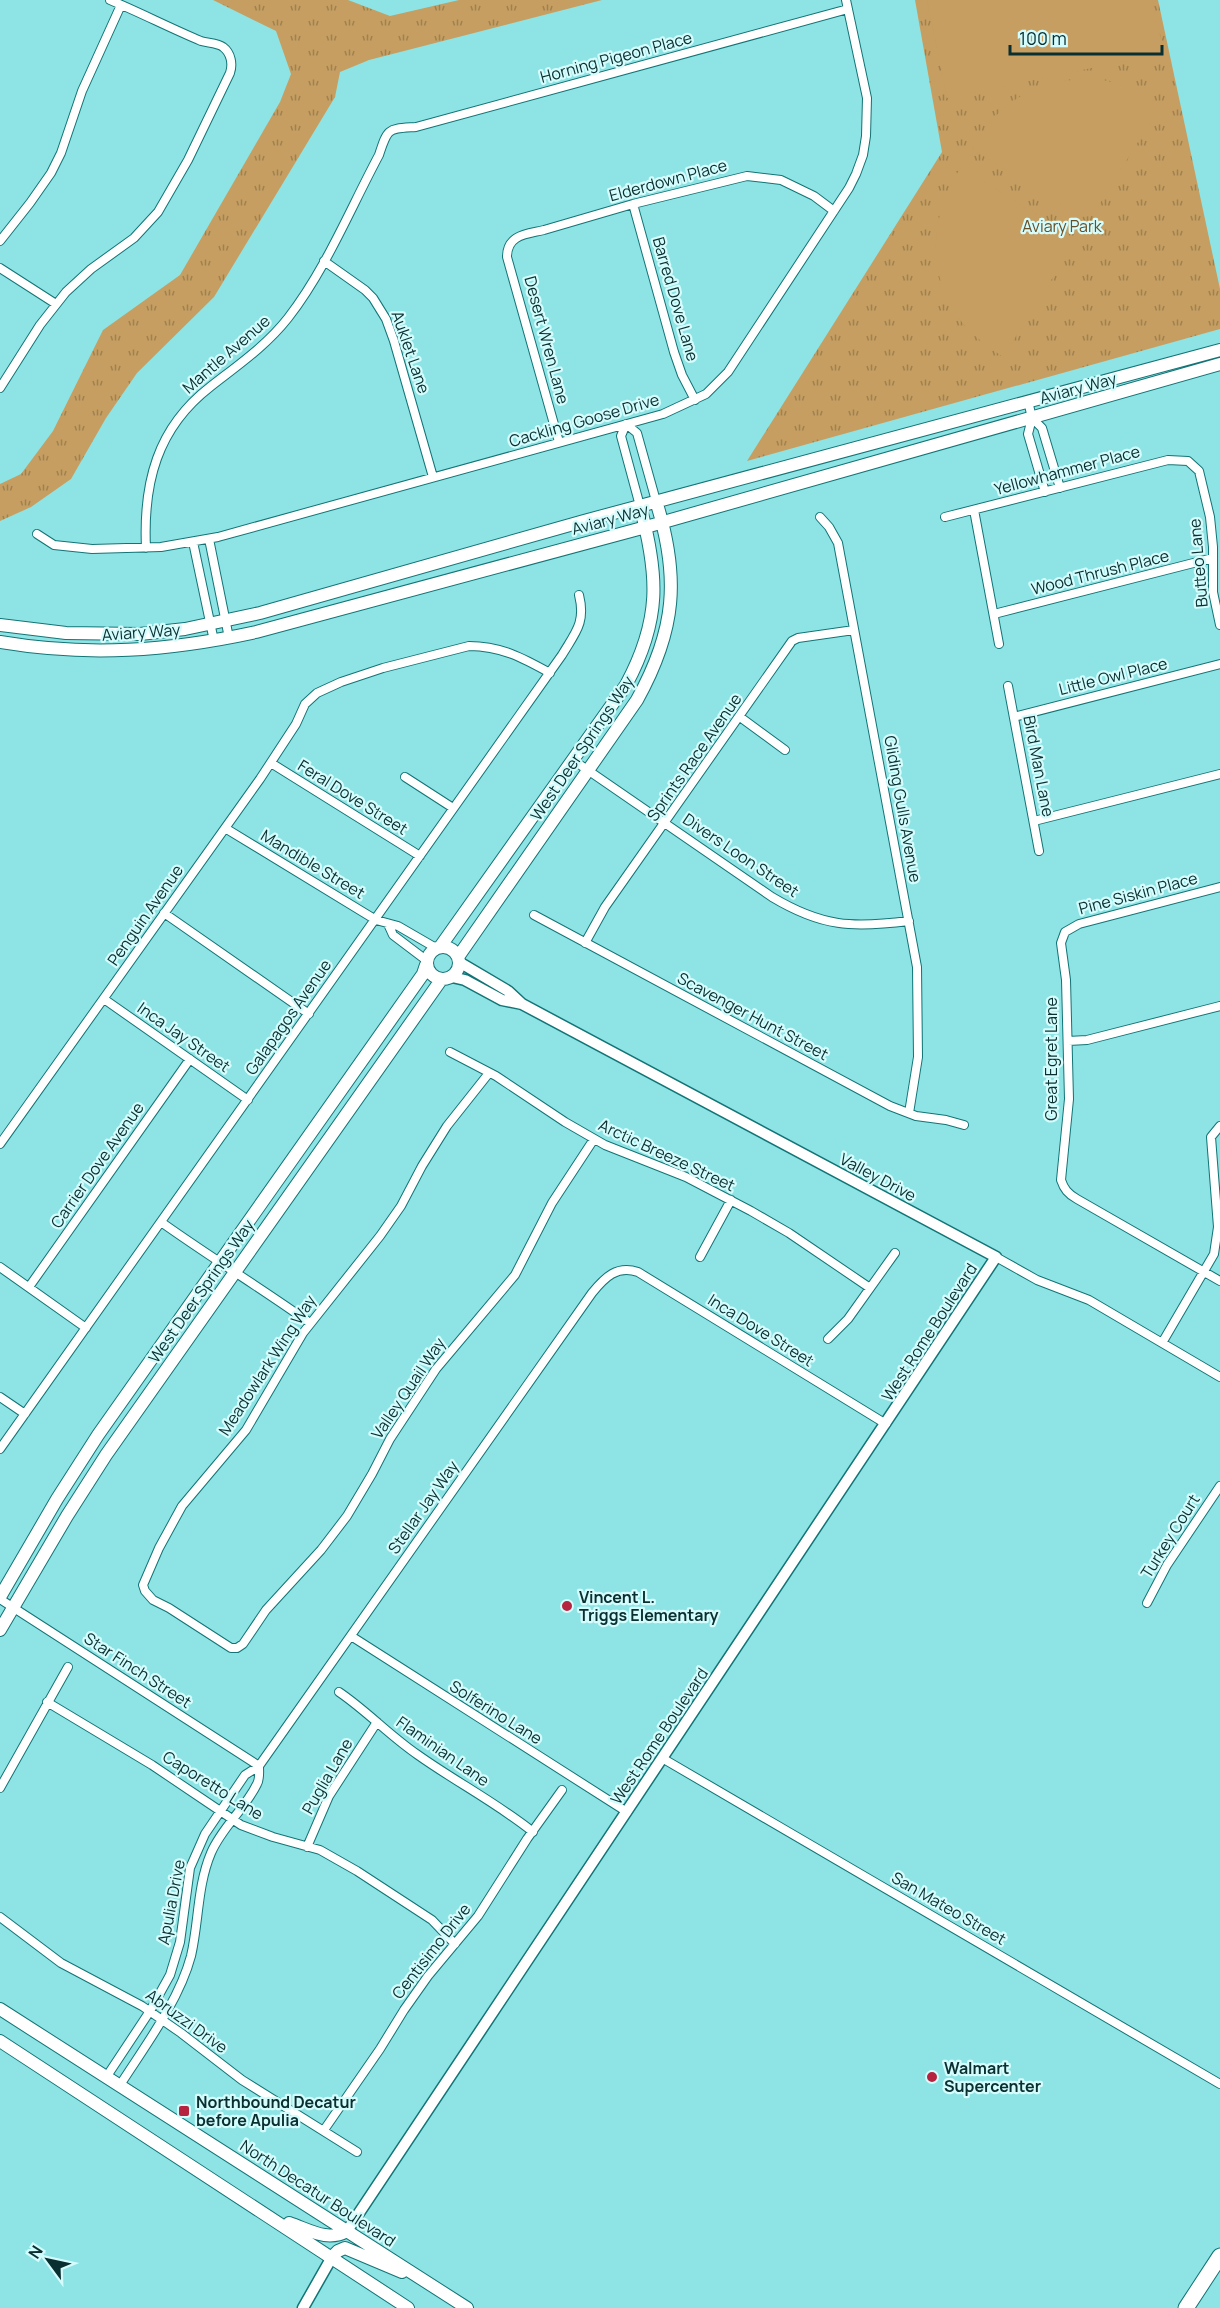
<svg xmlns="http://www.w3.org/2000/svg" width="1220" height="2308" font-family="Manrope,sans-serif">
	<defs>
		<pattern id="park-tufts" width="24" height="20" patternUnits="userSpaceOnUse" patternTransform="scale(1.5)"><rect width="24" height="20" fill="#c69e61"/><path d="M3 7l-1-3M5 7V3M7 7l1-3M15 17l-1-3M17 17v-4M19 17l1-3" fill="none" stroke="#9f8150"/></pattern>
	</defs>
	<rect width="100%" height="100%" fill="#8ee3e4"/>
	<path fill="url(#park-tufts)" d="M213 0H348L390 16 459 0H602L369 60 340 72 335 97 214 297 137 373 106 418 71 479 31 507 0 521V484L21 474 53 431 103 330 180 275 280 102 291 74 276 31Z
		M915 0H1158L1220 289V329L747 461 942 152Z"/>
	<path fill="#c69e61" d="M927 0H1152L1164 53 947 98Z
		M1089 78C1116 81 1139 89 1161 105L1092 216 1081 217 972 149C1000 100 1033 82 1089 78Z
		M961 167 1069 235 1073 245 1003 357C988 346 972 336 961 321 925 274 930 215 961 167Z"/>
	<g fill="none" stroke-linecap="round" stroke-linejoin="round">
		<g stroke="#127476" stroke-width="10">
			<path id="minor" d="M633 204 674 352 682 375 695 400
				M0 241 30 203 51 173 61 153 82 91 121 5
				M324 261 365 290 373 298 386 319 394 341 433 477
				M0 268 56 304
				M0 388 40 325 66 292 91 269 134 238 158 212 188 160 230 73C233 64 231 53 223 47 218 43 208 43 201 41 170 28 141 13 110 0
				M1028 401 1032 418 1028 434 1045 492
				M1032 418 1042 428 1060 488
				M559 442 507 257C507 234 528 234 544 230L633 204 747 176 781 180 814 196 834 211
				M640 506 621 436 626 424 637 433 656 501
				M974 510 999 644
				M820 517 829 527 838 543 917 967 918 1057 909 1113
				M945 517 1168 460 1188 461 1199 471 1210 517 1213 547V592L1220 625
				M37 534 54 545 92 549 161 547 218 537 663 414 706 394 728 372 849 188 856 174 863 155 866 136 867 98 846 0
				M209 539 229 638
				M193 542 214 641
				M146 548C143 483 157 428 210 387 238 365 266 346 288 318 326 269 350 209 379 155 388 127 388 129 416 127L848 9
				M994 614 1213 558
				M1008 686 1039 851
				M740 717 785 750
				M1014 717 1220 664
				M573 760 772 897C822 927 852 928 909 921
				M271 763 420 856
				M405 777 453 808
				M1034 821 1220 774
				M225 828 376 920 398 926 436 948
				M1220 887 1079 924 1065 932 1061 943 1066 980 1069 1099 1061 1180C1064 1189 1068 1194 1077 1199L1220 1281
				M164 913 309 1014
				M534 915 890 1106 916 1116 946 1120 964 1125
				M388 924 393 935 426 960
				M585 943 605 907 792 641 798 638 854 630
				M104 999 248 1100
				M1068 1041 1087 1040 1220 1006
				M450 1052 496 1076 565 1122 605 1145 686 1177 751 1211 789 1233 870 1288
				M489 1073 447 1126 422 1166 401 1206 380 1236 303 1333 246 1430 182 1506 159 1548 143 1585 145 1591 153 1600 169 1608 231 1648H237L243 1644 266 1610 321 1550 347 1516 372 1474 390 1439 436 1369 515 1275 552 1203 594 1139
				M0 1144 260 779 296 724 305 704 317 693 341 682 383 668 469 646C501 646 523 658 550 673
				M161 1222C210 1257 261 1288 310 1323
				M700 1257 731 1200
				M996 1257 1037 1280 1089 1300 1220 1377
				M0 1267 86 1328
				M29 1287 190 1059
				M828 1339 848 1319 895 1253
				M1162 1343 1214 1254 1218 1227 1211 1137 1220 1126
				M0 1397 25 1414
				M0 1449 562 655C575 633 586 623 579 595
				M0 1599 259 1766
				M1147 1603 1167 1565 1220 1486
				M351 1636 627 1812
				M339 1692C367 1711 390 1736 418 1755 456 1782 497 1803 533 1832
				M47 1702 152 1765 241 1825 273 1837 320 1850 357 1871 432 1920 455 1944
				M662 1758 1220 2084
				M0 1788 68 1667
				M307 1847 329 1796 377 1722
				M0 1917 61 1963 142 2006 181 2033 242 2080 357 2152
				M107 2076 150 2011 170 1975 180 1942 190 1868 205 1834 245 1775 259 1766 592 1293C605 1277 617 1265 638 1272L886 1424
				M120 2085C145 2046 179 2001 191 1956 199 1922 197 1886 211 1853 222 1827 245 1809 257 1784 260 1779 259 1772 259 1766
				M324 2130 380 2049 404 2010 428 1976 478 1916 527 1839 562 1790"/>
		</g>
		<g stroke="#127476" stroke-width="13">
			<path id="tertiary" d="M452 977 465 980 502 1000 522 1004
				M347 2231 996 1257 522 1004 508 991 459 962
				M303 2308 332 2257"/>
		</g>
		<g stroke="#127476" stroke-width="14">
			<path id="secondary" d="M0 625 66 633 140 634 185 629 260 613 584 521 1220 350
				M0 642C89 657 168 651 256 632L646 527 1220 364
				M427 963a16 16 0 1 1 32 0a16 16 0 1 1-32 0Z
				M440 947 626 685C661 620 659 576 640 506
				M458 957 637 700C676 630 680 577 656 501
				M0 1597 57 1499 98 1435 423 974 426 965
				M0 1630 67 1516 106 1455 441 980
				M0 2009 467 2308
				M0 2041 408 2308
				M289 2223C310 2230 327 2242 347 2231
				M332 2257 338 2251 345 2248 402 2272"/>
		</g>
		<g stroke="#127476" stroke-width="17">
			<path id="motorway" d="M1186 2308 1220 2256"/>
		</g>
		<use href="#minor" stroke="#fff" stroke-width="8"/>
		<use href="#tertiary" stroke="#fff" stroke-width="10"/>
		<use href="#secondary" stroke="#fff" stroke-width="12"/>
		<use href="#motorway" stroke="#fff" stroke-width="15"/>
	</g>
	<g fill="#b5233f" stroke="#d4fcfc" stroke-width="2">
		<circle cx="567" cy="1606" r="6"/>
		<circle cx="932" cy="2077" r="6"/>
		<rect x="178" y="2105" width="12" height="12" rx="3"/>
	</g>
	<g text-anchor="middle" stroke-width="4.5" stroke-linejoin="round" paint-order="stroke">
		<g font-size="16" fill="#0a2f30" stroke="#d4fcfc">
			<text transform="translate(616 57) rotate(-15)" y="6">Horning Pigeon Place</text>
			<text transform="translate(668 180) rotate(-15)" y="6">Elderdown Place</text>
			<text transform="translate(676 299) rotate(74)" y="6">Barred Dove Lane</text>
			<text transform="translate(547 340) rotate(75)" y="6">Desert Wren Lane</text>
			<text transform="translate(411 352) rotate(71)" y="6">Auklet Lane</text>
			<text transform="translate(226 354) rotate(-41)" y="6">Mantle Avenue</text>
			<text transform="translate(1078 388) rotate(-15)" y="6">Aviary Way</text>
			<text transform="translate(584 420) rotate(-16)" y="6">Cackling Goose Drive</text>
			<text transform="translate(1067 470) rotate(-15)" y="6">Yellowhammer Place</text>
			<text transform="translate(610 519) rotate(-15)" y="6">Aviary Way</text>
			<text transform="translate(1198 563) rotate(-95)" y="6">Butteo Lane</text>
			<text transform="translate(1100 572) rotate(-14)" y="6">Wood Thrush Place</text>
			<text transform="translate(141 632) rotate(-4)" y="6">Aviary Way</text>
			<text transform="translate(1113 676) rotate(-14)" y="6">Little Owl Place</text>
			<text transform="translate(582 748) rotate(-56)" y="6">West Deer Springs Way</text>
			<text transform="translate(694 757) rotate(-55)" y="6">Sprints Race Avenue</text>
			<text transform="translate(1039 766) rotate(79)" y="6">Bird Man Lane</text>
			<text transform="translate(353 797) rotate(32)" y="6">Feral Dove Street</text>
			<text transform="translate(903 809) rotate(80)" y="6">Gliding Gulls Avenue</text>
			<text transform="translate(741 855) rotate(34)" y="6">Divers Loon Street</text>
			<text transform="translate(313 864) rotate(31)" y="6">Mandible Street</text>
			<text transform="translate(1138 893) rotate(-15)" y="6">Pine Siskin Place</text>
			<text transform="translate(145 915) rotate(-55)" y="6">Penguin Avenue</text>
			<text transform="translate(753 1016) rotate(28)" y="6">Scavenger Hunt Street</text>
			<text transform="translate(288 1017) rotate(-55)" y="6">Galapagos Avenue</text>
			<text transform="translate(184 1037) rotate(35)" y="6">Inca Jay Street</text>
			<text transform="translate(1051 1059) rotate(-90)" y="6">Great Egret Lane</text>
			<text transform="translate(667 1155) rotate(25)" y="6">Arctic Breeze Street</text>
			<text transform="translate(97 1165) rotate(-55)" y="6">Carrier Dove Avenue</text>
			<text transform="translate(878 1177) rotate(28)" y="6">Valley Drive</text>
			<text transform="translate(201 1291) rotate(-55)" y="6">West Deer Springs Way</text>
			<text transform="translate(761 1330) rotate(32)" y="6">Inca Dove Street</text>
			<text transform="translate(929 1332) rotate(-57)" y="6">West Rome Boulevard</text>
			<text transform="translate(267 1365) rotate(-57)" y="6">Meadowlark Wing Way</text>
			<text transform="translate(408 1388) rotate(-56)" y="6">Valley Quail Way</text>
			<text transform="translate(423 1507) rotate(-55)" y="6">Stellar Jay Way</text>
			<text transform="translate(1170 1536) rotate(-58)" y="6">Turkey Court</text>
			<text transform="translate(138 1670) rotate(33)" y="6">Star Finch Street</text>
			<text transform="translate(496 1712) rotate(32)" y="6">Solferino Lane</text>
			<text transform="translate(659 1736) rotate(-56)" y="6">West Rome Boulevard</text>
			<text transform="translate(443 1751) rotate(35)" y="6">Flaminian Lane</text>
			<text transform="translate(327 1776) rotate(-60)" y="6">Puglia Lane</text>
			<text transform="translate(213 1785) rotate(32)" y="6">Caporetto Lane</text>
			<text transform="translate(171 1902) rotate(-79)" y="6">Apulia Drive</text>
			<text transform="translate(949 1908) rotate(30)" y="6">San Mateo Street</text>
			<text transform="translate(431 1951) rotate(-52)" y="6">Centisimo Drive</text>
			<text transform="translate(187 2021) rotate(36)" y="6">Abruzzi Drive</text>
			<text transform="translate(318 2193) rotate(33)" y="6">North Decatur Boulevard</text>
		</g>
		<g font-size="16" fill="#694f27" stroke="#d4fcfc">
			<text x="1062" y="232">Aviary Park</text>
		</g>
		<g font-size="16" font-weight="bold" fill="#0a2f30" stroke="#d4fcfc" text-anchor="start">
			<text x="579" y="1603">Vincent L.<tspan x="579" dy="18">Triggs Elementary</tspan></text>
			<text x="944" y="2074">Walmart<tspan x="944" dy="18">Supercenter</tspan></text>
			<text x="196" y="2108">Northbound Decatur<tspan x="196" dy="18">before Apulia</tspan></text>
		</g>
	</g>
	<g transform="translate(48 2260) rotate(303)" stroke="#d4fcfc" stroke-width="4.5" paint-order="stroke">
	<path d="M0-4.5L10 22L0 15L-10 22Z" fill="#0a2f30"/>
	<text y="-9" font-size="16" font-weight="bold" text-anchor="middle" fill="#0a2f30">N</text>
	</g>
	<path d="M1010 45v9h152v-9" fill="none" stroke="#0a2f30" stroke-width="3"/>
	<text x="1019" y="45" font-size="18" fill="#0a2f30" stroke="#d4fcfc" stroke-width="4.5" paint-order="stroke">100 m</text>
</svg>
